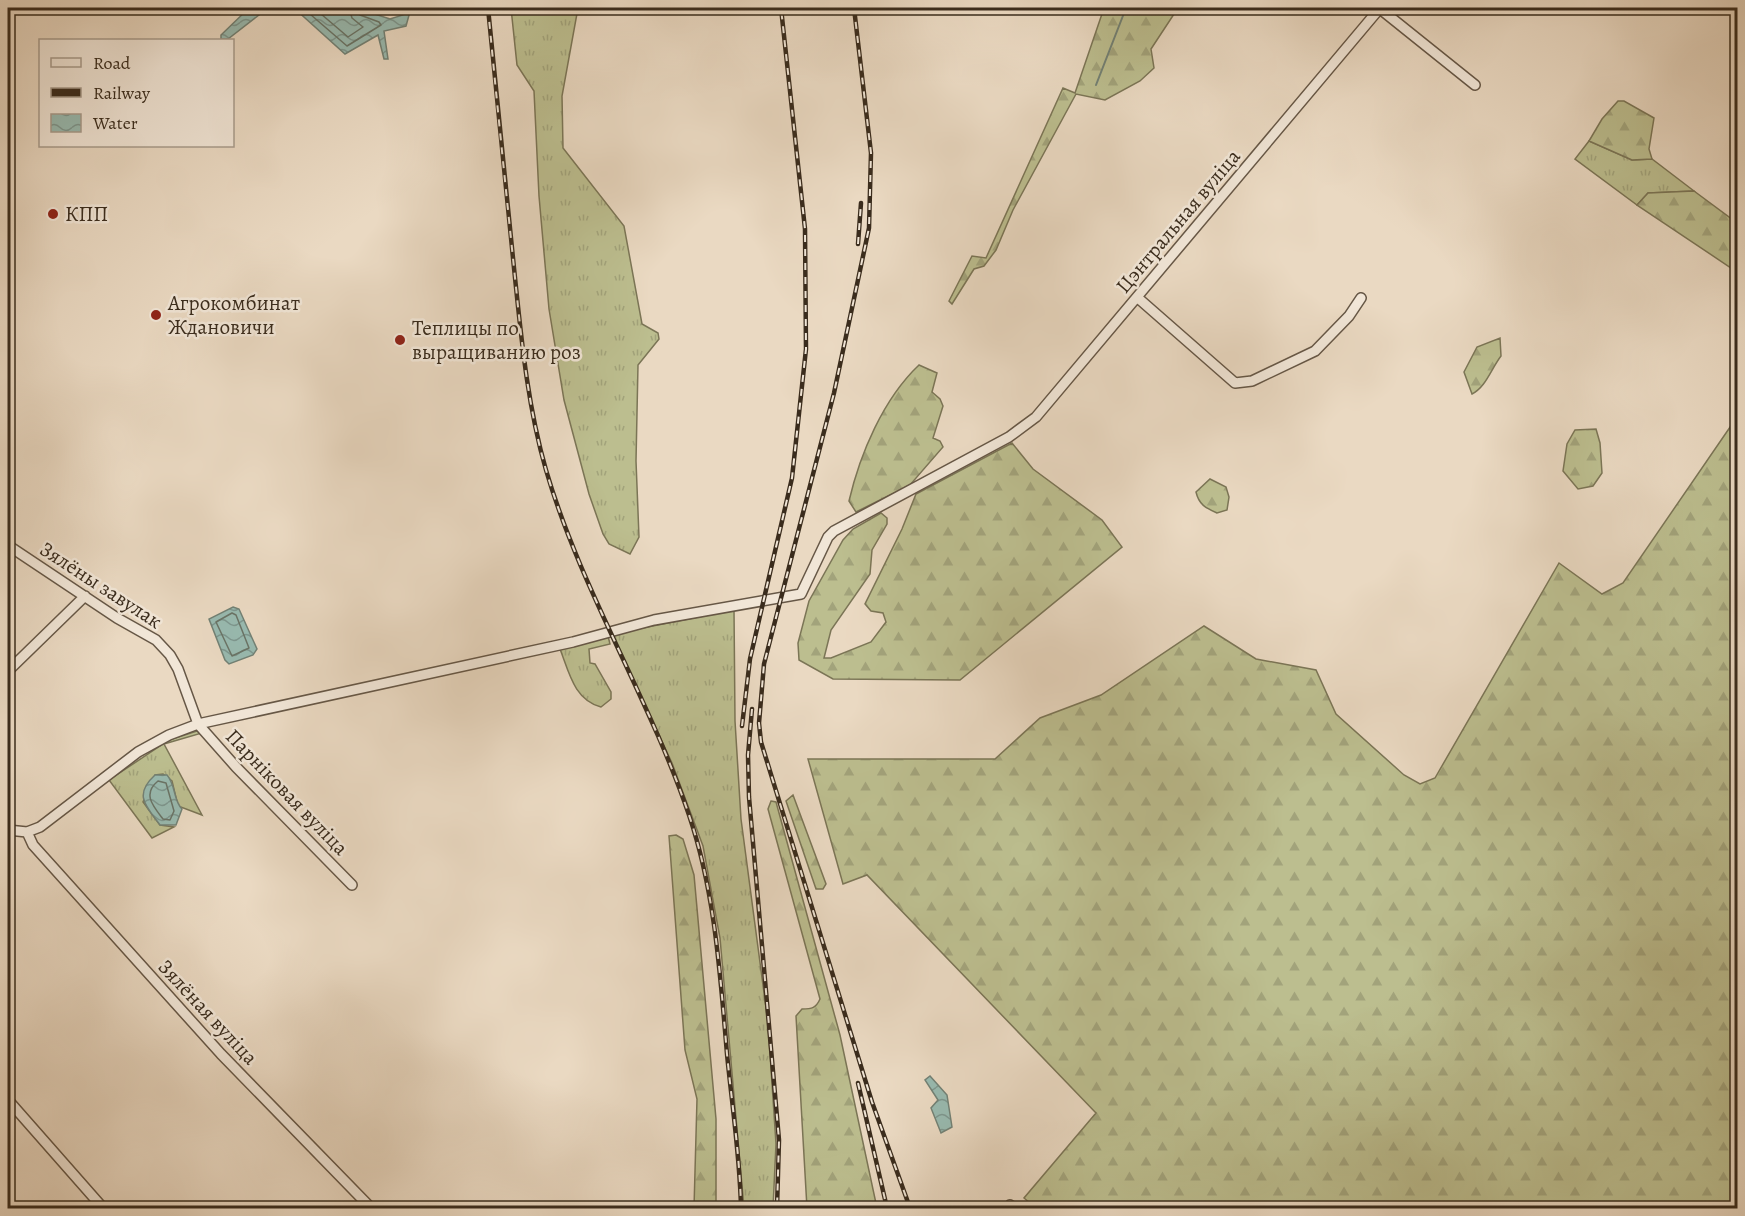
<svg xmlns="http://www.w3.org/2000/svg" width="1745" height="1216" font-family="Alegreya,serif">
	<defs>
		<pattern id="grass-tufts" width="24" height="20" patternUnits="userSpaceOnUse" patternTransform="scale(1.5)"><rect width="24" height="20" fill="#bcbe8f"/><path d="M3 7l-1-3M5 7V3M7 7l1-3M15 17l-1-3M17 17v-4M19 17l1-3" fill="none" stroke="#a2a37b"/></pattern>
		<pattern id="forest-firs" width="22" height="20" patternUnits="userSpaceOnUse" patternTransform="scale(1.5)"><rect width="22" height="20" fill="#bcbe8f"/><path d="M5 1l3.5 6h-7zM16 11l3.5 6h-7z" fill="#a2a37b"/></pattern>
		<pattern id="water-waves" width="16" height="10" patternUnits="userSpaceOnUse" patternTransform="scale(1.5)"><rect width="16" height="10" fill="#98bab0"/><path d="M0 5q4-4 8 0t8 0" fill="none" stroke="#7d978f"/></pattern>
	</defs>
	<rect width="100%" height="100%" fill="#ead9c2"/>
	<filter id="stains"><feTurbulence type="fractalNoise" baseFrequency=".00333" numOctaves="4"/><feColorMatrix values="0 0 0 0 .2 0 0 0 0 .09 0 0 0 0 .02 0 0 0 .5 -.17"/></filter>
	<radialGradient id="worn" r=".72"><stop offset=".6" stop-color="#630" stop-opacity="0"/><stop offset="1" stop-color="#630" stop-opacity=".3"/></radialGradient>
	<path fill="url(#grass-tufts)" stroke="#7b7556" stroke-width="1.5" d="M511 8H578L562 96 563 148 624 226 642 324 658 333 659 339 638 365 636 461 639 537 630 554 609 544 603 534 589 494 564 400 549 309 539 196 534 91 517 65Z
		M1589 141 1632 160 1652 159 1694 191 1648 193 1637 205 1575 159Z
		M734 610 735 721 741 819 768 1023 776 1144 773 1208H744L720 938 703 846 672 763 612 634Z
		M608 636 610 644 589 649 590 663 595 664 611 692V699L601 707C574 700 569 672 560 649Z
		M197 731 202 733 164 744 202 815 178 806 172 781 163 774 155 775 143 802 160 825 174 827 152 838 109 780 169 740Z"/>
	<path fill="url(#forest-firs)" stroke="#7b7556" stroke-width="1.5" d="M1104 8H1178L1151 49 1154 68 1140 81 1105 100 1076 94 1013 210 996 250 984 266 974 269 952 304 949 301 972 256 986 258 1063 88 1075 93Z
		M1618 101H1624L1654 118 1649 149 1652 159 1632 160 1589 141 1602 119Z
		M1694 191 1737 223V272L1637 205 1648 193Z
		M1500 338 1501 356C1491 369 1486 387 1472 394L1464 372 1477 347Z
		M919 365 937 373 932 392 940 399 943 406 933 438 940 441 943 447 910 485 856 512 849 501C860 454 883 399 919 365Z
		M1737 417V1208H1036L1024 1198 1096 1113 867 875 843 884 808 759H995L1040 718 1101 695 1204 626 1256 659 1316 670 1336 714 1404 775 1420 784 1435 778 1559 563 1602 594 1623 583Z
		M1596 429 1600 443 1602 473 1593 486 1578 489 1563 471 1567 444 1575 430Z
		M1012 443 1033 469 1102 520 1122 547 960 680 833 679 799 660 798 643 809 601 843 540 853 529 881 513 887 518V524L872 550 870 574 831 630 824 658H831L871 642 886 622 883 613 871 611 865 604 902 529 916 494Z
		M1210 479 1226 487 1229 497 1227 510 1217 513C1206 508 1199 505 1196 492Z
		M793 795 826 884 823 889H816L786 801Z
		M771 801 776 802 840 1035 877 1208H807L796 1016 802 1009C812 1009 816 1008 820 999L768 809Z
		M676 835 683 839 694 875 716 1119V1208H694L697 1099 685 1050 669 836Z"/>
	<path fill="url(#water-waves)" stroke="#728175" stroke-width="1.5" d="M249 8H268L228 39H221V35Z
		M294 8H356L390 19 403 15 406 8H411L406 26 384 31 388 59H384L378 35 345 54Z
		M233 607 239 609 257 649 253 655 229 664 225 660 209 619Z
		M155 775H167C176 785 173 800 182 809L176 825H160C146 806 133 795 155 775Z
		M930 1076 947 1095 952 1127 941 1133 931 1108 938 1100 925 1080Z"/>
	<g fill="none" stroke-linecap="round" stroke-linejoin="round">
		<path stroke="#697366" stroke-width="1.5" d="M303 8 347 46 381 25 379 22 360 15 357 8
			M314 8 348 37 363 27 352 18 349 8
			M232 613 236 615 249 648 232 656 216 622Z
			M158 781 166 783 174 811 170 820 163 819C153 806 142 794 158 781Z"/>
		<path stroke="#728175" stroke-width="2" d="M1096 85 1126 8"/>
		<g stroke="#665746" stroke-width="12">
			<path id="minor" d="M1379 8 1475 85
				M1138 298 1235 383 1252 381 1315 351 1349 316 1361 298
				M9 546 117 618 156 640 170 655 178 669 198 724 236 767 352 885
				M8 671 85 596
				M8 830 27 832 40 827 138 752 169 735 198 724 573 642 654 620 801 594 828 537 834 531 1009 437 1036 417 1380 8
				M27 832 33 845 221 1054 371 1208
				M8 1100 103 1208
				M1010 1205 1014 1208"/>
		</g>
		<use href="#minor" stroke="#f1e6d7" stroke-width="9"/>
		<g stroke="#3a2c1d" stroke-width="4.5">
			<path id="rail" d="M488 8C496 94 505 181 514 268 521 335 527 404 546 470 581 590 649 697 689 815 715 892 720 973 727 1054 732 1105 740 1157 741 1208
				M854 8 871 153 869 228 834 393 764 664 759 723 761 742 872 1102 910 1208
				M858 244 861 203
				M752 709 748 755 749 797 779 1140 777 1208
				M742 726 750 659 792 478 806 349 805 229 781 8
				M858 1083 887 1208"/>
		</g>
		<use href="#rail" stroke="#f1e6d7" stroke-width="2" stroke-dasharray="7" stroke-linecap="butt"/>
	</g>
	<g fill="#8f2418" stroke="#f1e6d7" stroke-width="2">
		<circle cx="53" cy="214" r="6"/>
		<circle cx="156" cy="315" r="6"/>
		<circle cx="400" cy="340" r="6"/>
	</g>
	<g text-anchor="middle" stroke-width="5" stroke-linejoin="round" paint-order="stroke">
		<g font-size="21" fill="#3a2c1d" stroke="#f1e6d7" text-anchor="start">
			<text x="65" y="221">КПП</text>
			<text x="168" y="310">Агрокомбинат<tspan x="168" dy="24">Ждановичи</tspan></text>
			<text x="412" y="335">Теплицы по<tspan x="412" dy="24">выращиванию роз</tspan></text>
		</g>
		<g font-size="21" fill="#3a2c1d" stroke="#f1e6d7">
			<text transform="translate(1178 221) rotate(-50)" y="7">Цэнтральная вуліца</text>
			<text transform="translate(101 585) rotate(33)" y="7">Зялёны завулак</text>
			<text transform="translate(287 792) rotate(46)" y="7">Парніковая вуліца</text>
			<text transform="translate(208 1012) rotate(47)" y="7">Зялёная вуліца</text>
		</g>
	</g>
	<rect width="1745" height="1216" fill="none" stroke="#ead9c2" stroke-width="30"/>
	<rect x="9" y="9" width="1727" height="1198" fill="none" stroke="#3a2c1d" stroke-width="3"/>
	<rect x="15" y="15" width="1715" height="1186" fill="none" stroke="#3a2c1d" stroke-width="1.5"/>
	<rect x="39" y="39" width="195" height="108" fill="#f1e6d7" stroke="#a89c8d" stroke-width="1.5"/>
	<rect x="51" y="58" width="30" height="9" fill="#f1e6d7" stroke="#a89c8d" stroke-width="1.5"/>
	<text x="93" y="69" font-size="18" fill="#3a2c1d">Road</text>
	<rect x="51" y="88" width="30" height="9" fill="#3a2c1d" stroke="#a89c8d" stroke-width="1.5"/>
	<text x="93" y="99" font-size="18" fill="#3a2c1d">Railway</text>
	<rect x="51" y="114" width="30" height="18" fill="url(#water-waves)" stroke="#a89c8d" stroke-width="1.5"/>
	<text x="93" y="129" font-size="18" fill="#3a2c1d">Water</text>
	<rect width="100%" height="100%" filter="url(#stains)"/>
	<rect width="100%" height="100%" fill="url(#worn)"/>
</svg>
